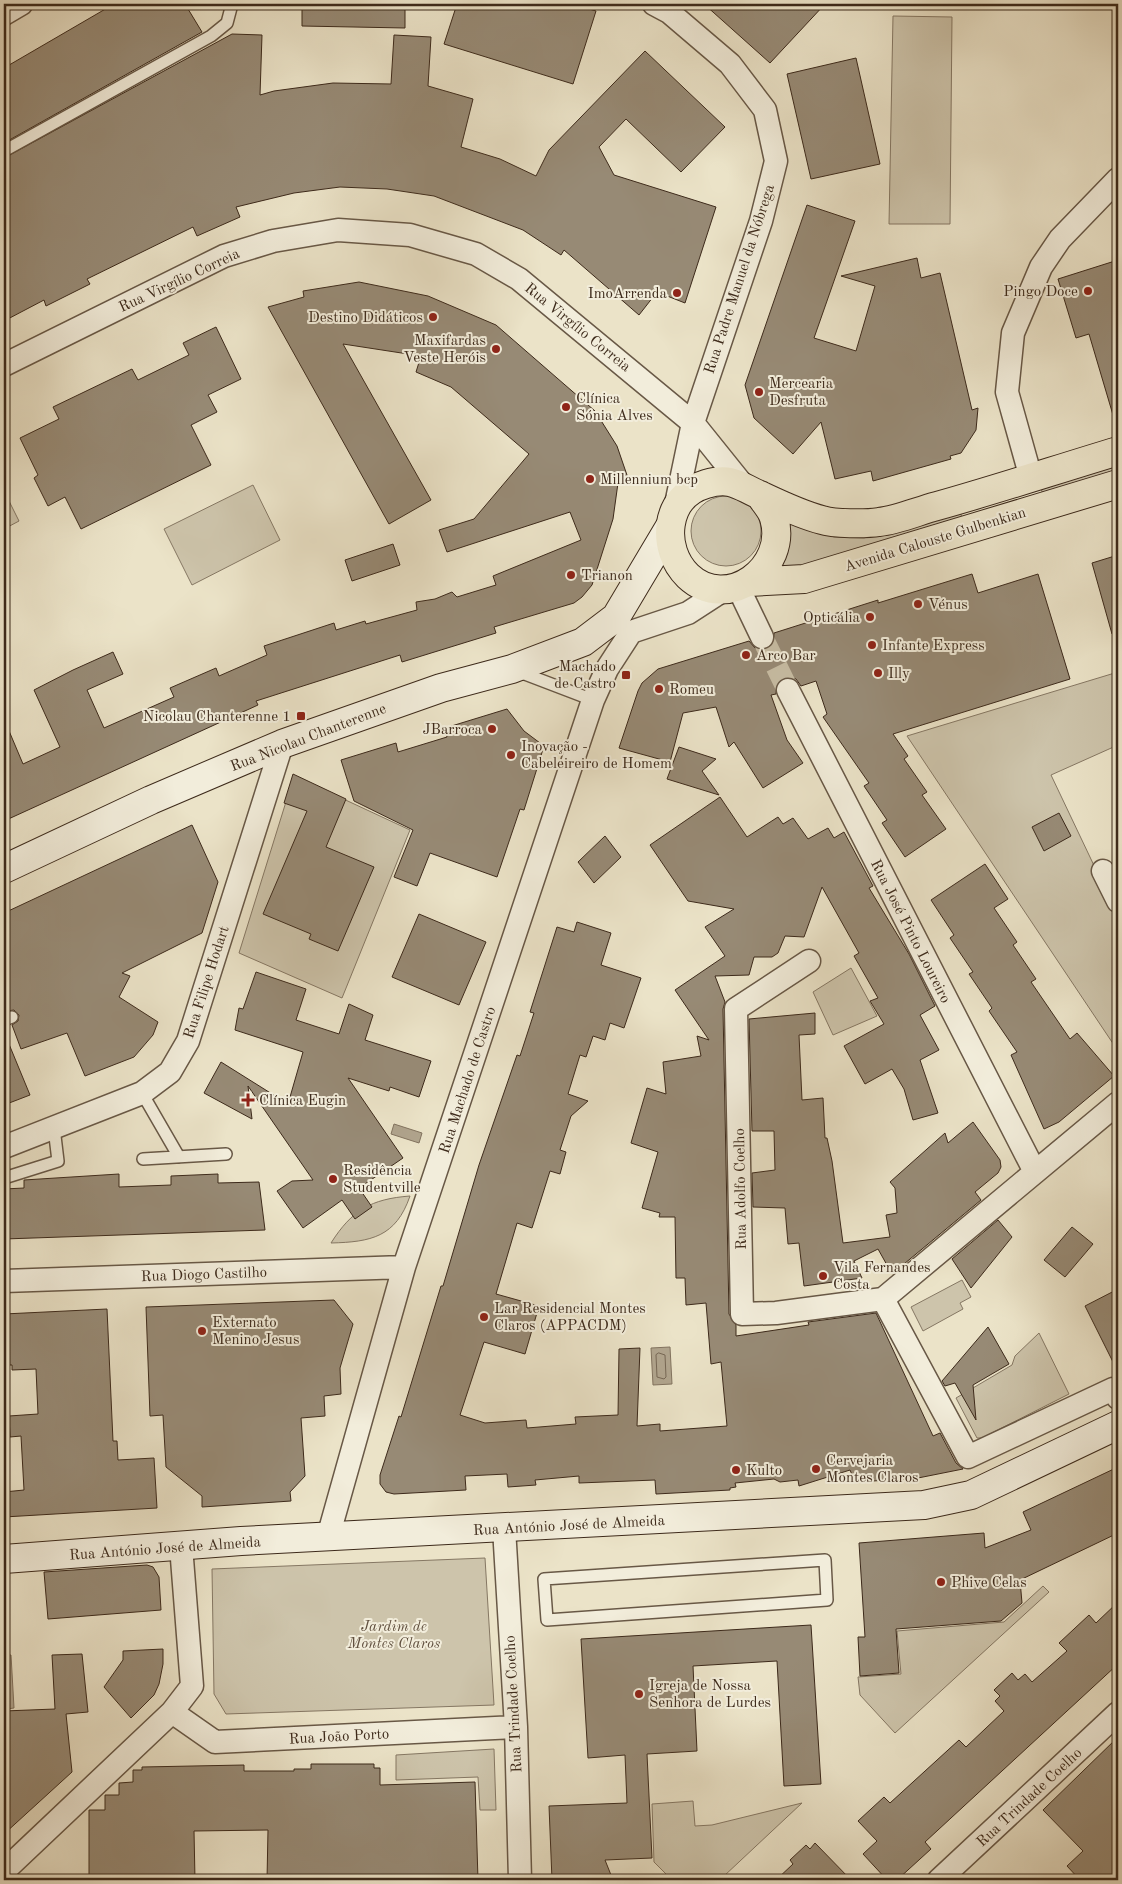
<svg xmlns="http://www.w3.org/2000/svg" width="1122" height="1884" font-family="'Old Standard TT',serif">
	<rect width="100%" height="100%" fill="#ebe3c8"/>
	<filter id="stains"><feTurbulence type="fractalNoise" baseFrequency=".004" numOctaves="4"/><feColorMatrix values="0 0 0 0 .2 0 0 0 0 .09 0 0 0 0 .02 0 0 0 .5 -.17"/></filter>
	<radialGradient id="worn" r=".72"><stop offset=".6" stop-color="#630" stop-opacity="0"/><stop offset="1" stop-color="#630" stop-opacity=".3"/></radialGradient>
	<path fill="#cdc4ab" stroke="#857763" d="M893 16 952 17 950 224H889Z
		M1118 462V471L1043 494 1040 486Z
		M253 485 280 540 192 585 164 529Z
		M4 491 19 521 4 529Z
		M691 531a35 35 0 1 1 70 0a35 35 0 1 1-70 0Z
		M960 511 962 518 783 573 770 574 785 550 789 522 834 537 864 538Z
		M1118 672V745L1051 775 1118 916V1051L907 736Z
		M294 776 410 830 342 998 239 953Z
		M851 968 877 1016 833 1035 813 992Z
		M410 1196C396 1237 371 1242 331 1243 352 1210 371 1199 410 1196Z
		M962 1280 971 1297 960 1303 963 1309 923 1331 911 1307Z
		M1039 1333 1069 1394 982 1438H977L956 1398 1012 1365 1015 1356Z
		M485 1558 494 1705 226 1714 214 1694 212 1569Z
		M1043 1586 1049 1592 895 1733 860 1695 858 1677 901 1674 897 1631 1004 1622Z
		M494 1749 496 1810H480L478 1777 396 1780V1755Z
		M693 1801 695 1826 712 1825 802 1803 724 1876 727 1880H672L654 1862 652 1804Z"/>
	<path fill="#b0a48d" stroke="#82735f" d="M394 1124 422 1133 419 1143 391 1134Z
		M670 1347 672 1384 653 1385 651 1348Z
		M4 1655H11L14 1708 7 1709Z"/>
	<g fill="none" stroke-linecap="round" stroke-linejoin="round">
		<path stroke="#766754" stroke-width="1" d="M659 1353 665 1355 666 1377 664 1379 657 1377 656 1355Z"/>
	</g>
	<path fill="#978a75" stroke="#3d2a1b" d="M114 4H185L202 32 4 143V68Z
		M302 4H405V28L302 26Z
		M457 4H572L596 11 573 84 444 44Z
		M704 4H825L770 63Z
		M232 34 262 35 260 95 274 91 333 83 391 84 394 35 431 37 428 86 473 99 461 147 500 159 536 176 549 150 645 51 725 127 681 172 626 119 599 147 614 175 716 207 685 303 657 292 639 315 564 250 561 255 523 230 434 196 387 189 340 187 294 193 236 207 240 217 197 236 193 227 87 279 90 284 46 306 44 300 4 321V158Z
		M856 58 880 164 811 179 787 74Z
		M807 205 855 221 814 338 856 351 875 286 841 276 917 258 921 278 940 273 972 410 978 408 976 430 961 453 950 456 951 459 873 481 871 471 835 479 821 422 793 454 754 418 745 385Z
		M1118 260V414L1113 415 1089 334 1076 338 1058 279Z
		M359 282 428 296 496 325 595 411 617 446 629 481 618 483 613 519 592 585 582 597 574 603 494 627 496 633 402 662 400 655 256 701 258 705 4 821V719L23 764 60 747 34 690 73 670 113 652 123 674 87 690 104 728 174 697 170 688 216 668 219 676 267 655 264 646 334 623 336 630 365 621 366 624 417 610 416 602 435 599 452 592 457 597 496 585 493 576 581 540 570 512 447 552 439 530 474 519 529 454 451 387 416 372 421 356 343 344 431 500 389 524 268 307 304 297 303 291Z
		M216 327 241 379 208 395 217 412 191 425 211 465 81 529 65 497 48 506 34 478 38 475 20 438 59 419 53 407 132 369 138 380 189 355 183 343Z
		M393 544 400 565 352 581 345 560Z
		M1118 555V633L1112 634 1092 563Z
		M972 574 978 593 1038 574 1070 679 893 734 908 756 904 759 927 792 922 795 946 829 905 857 882 823 887 820 864 786 869 783 823 717 827 714 816 681 801 686 796 679 788 677 777 683 776 694 771 695 787 740 803 763 763 788 734 742 729 747 716 707 683 713 670 762 619 748 638 691 642 683 658 669 749 641 755 648 767 649 773 644 774 633 878 600V603Z
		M507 709 524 731 544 746 524 810 520 809 497 877 430 853 417 886 394 877 413 830 354 801 341 760 396 743 398 752 447 737 445 728Z
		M679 747 716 759 702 771 719 795 667 779Z
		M293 774 346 799 326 847 374 867 338 951 309 939 311 934 263 914 307 811 284 803Z
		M720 797 747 837 778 817 783 824 793 818 808 839 828 828 834 838 844 832 873 886 869 888 909 954 935 1006 920 1015 939 1050 920 1060 938 1113 913 1120 904 1089 892 1069 865 1084 844 1046 884 1024 870 1001 878 998 854 956 859 953 822 887 804 937 785 936 778 953 772 957H754L749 975 715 976 725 1002 723 1009 729 1314 736 1325V1336L809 1325 808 1322 876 1313 933 1436 940 1433 956 1463 963 1469 918 1478 873 1481 868 1474 853 1477 850 1470 799 1486 798 1480 780 1482 774 1479 735 1483 736 1487 730 1488V1490L656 1494 655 1480 579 1483V1476L535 1480 536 1485 508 1487 507 1474 465 1476 466 1490 394 1494 386 1492 380 1484V1475L399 1416 401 1417 441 1286H443L479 1165 517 1055 520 1056 534 1013 530 1012 557 927 574 932 577 922 611 933 601 965 641 978 624 1028 610 1023 605 1040 593 1036 586 1057 580 1055 568 1094 588 1101 571 1116 560 1150 566 1152 560 1174 550 1171 532 1228 517 1223 496 1294 539 1306 525 1354 484 1342 460 1415 485 1423 526 1420 527 1428 576 1424 575 1417 618 1415 619 1349 640 1348 637 1426 660 1424V1431L727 1426 721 1362 711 1364 706 1303 686 1305 685 1278H676L675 1217H659L660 1213 642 1208 658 1152 631 1143 647 1088 666 1094 663 1062 701 1056 697 1036 709 1040 675 990 725 956 705 927 734 909 688 901 650 845Z
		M1059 813 1071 836 1044 851 1032 827Z
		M192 825 218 882 202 933 122 973 130 976 119 997 158 1022 153 1035 134 1057 85 1076 67 1033 21 1049 12 1025 18 1021 19 1015 14 1010 7 1011 4 1002V913Z
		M605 836 621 857 594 883 578 862Z
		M985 864 1008 899 994 908 1017 942 1013 945 1036 979 1031 982 1070 1039 1077 1033 1114 1076 1059 1122 1044 1129 1011 1055 1017 1052 989 1011 992 1008 969 974 973 972 950 938 954 935 931 900Z
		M419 914 486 942 459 1005 392 977Z
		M256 972 306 989 296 1020 339 1034 349 1004 373 1015 365 1040 431 1061 419 1097 390 1087 389 1091 348 1078 403 1158 359 1188 372 1207 355 1219 342 1200 303 1228 277 1191 292 1181 313 1180 248 1086 252 1119 204 1093 221 1062 288 1104 303 1052 235 1030 239 1008 243 1009Z
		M815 1013V1034L799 1035 802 1100 823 1098 825 1138H827L832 1161 843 1243 890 1237 886 1215 897 1213 895 1188 890 1182 945 1133 948 1143 973 1122 1000 1160 1001 1167 998 1173 975 1192 981 1200 892 1274 878 1249 854 1261 862 1278 804 1286 799 1243 788 1244 785 1208 753 1207 752 1173 775 1170 774 1131H752L749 1019Z
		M4 1032 30 1095 4 1105Z
		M119 1174V1187L171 1185V1176L218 1174V1183L259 1182 265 1230 4 1239V1189L24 1188V1180Z
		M998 1220 1012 1237 971 1288 952 1259Z
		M1072 1227 1093 1244 1065 1277 1044 1260Z
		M1118 1289V1372L1085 1306Z
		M334 1300 353 1324 340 1368 341 1394 324 1396 325 1416 301 1418 305 1476 290 1492 291 1501 202 1507V1496L166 1467 163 1415 150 1416 146 1307Z
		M107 1309 113 1441H117L118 1460 154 1458 157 1508 4 1517V1492L24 1490 21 1436 10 1437 9 1416 38 1414 36 1369 12 1370V1365H4V1314Z
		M988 1327 1009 1364 973 1385 976 1420 955 1383 945 1386 942 1381Z
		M1118 1467V1533L1020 1580 1022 1603 1001 1621 896 1629 899 1673 860 1676 858 1637H865L859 1543 984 1533 985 1548 1031 1530 1023 1512Z
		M147 1565 153 1567 159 1577 161 1610 48 1619 44 1572Z
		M1118 1602V1664L925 1842 931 1849 897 1880H887L863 1854 877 1841 858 1821 884 1797 890 1803 959 1740 966 1747 1004 1711 995 1701 1000 1696 994 1690 1012 1673 1018 1680 1025 1674 1032 1682 1067 1651 1059 1643 1089 1615 1096 1623Z
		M811 1625 821 1784 784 1786 777 1661 693 1666 697 1751 647 1754 652 1858 605 1860 613 1880H552L549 1806 627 1803 625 1755 588 1758 581 1639Z
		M163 1649V1664L159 1684 154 1695 131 1718 104 1687 123 1660V1651Z
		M82 1654 88 1712 66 1714 72 1772 4 1834V1711L55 1709 52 1655Z
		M1118 1737V1880H1080L1067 1866 1083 1851 1043 1810Z
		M311 1764H374V1768H380V1785L475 1782 478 1880H267L268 1830 194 1831 195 1880H89V1810H105V1795H119V1783L133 1782V1770H142V1767L244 1765V1771H294V1769H311Z
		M815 1843 851 1880H776L793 1864 790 1860 806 1845 810 1849Z"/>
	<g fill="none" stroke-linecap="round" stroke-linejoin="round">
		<path stroke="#c8bea5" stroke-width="22" stroke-dasharray="22 11" stroke-linecap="butt" d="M762 637 788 690"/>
		<g stroke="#685846" stroke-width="14">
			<path id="lane" d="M4 151 211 36 227 23 232 4
				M517 671 593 700
				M4 1020 12 1017
				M142 1093 179 1157
				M143 1159 226 1154
				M4 1178 58 1161 54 1128
				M825 1560 827 1600 547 1620 544 1579Z"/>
		</g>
		<g stroke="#685846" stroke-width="25">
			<path id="street" d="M654 4 669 12 730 64 765 110 776 161 761 221 693 423 675 509
				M4 14 21 4
				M4 365 224 256 273 241 338 230 410 235 476 254 519 279 693 423 742 484
				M1031 478 1007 392 1013 333 1041 267 1060 239 1118 179
				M738 587 762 637
				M788 690 1035 1172
				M1103 871 1118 901
				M809 961 736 1009 742 1314 776 1313 883 1299
				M1118 1103 883 1299 968 1457 1113 1389 1118 1398
				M4 1147 142 1093 170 1072 188 1041 282 744
				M4 1281 404 1267
				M504 1528 516 1727 520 1880
				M328 1537 404 1267 593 700 607 669 631 632 688 613 725 589
				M172 1712 215 1742 516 1727
				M4 1871 172 1712 192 1686 181 1546
				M939 1880 1118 1713"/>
		</g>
		<g stroke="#3d2a1b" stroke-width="30">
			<path id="secondary" d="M4 869 151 800 282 744 441 688 512 669 583 642 616 617 669 528
				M4 1559 241 1541 924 1505 971 1495 1118 1425"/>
		</g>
		<g stroke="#3d2a1b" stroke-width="30">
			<path id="primary" d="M760 495C764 502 772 510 774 518 789 568 727 613 688 576 660 549 664 496 706 484 733 476 740 487 762 496 781 505 802 515 822 520 834 524 866 524 879 522 898 520 918 511 937 506 998 489 1058 469 1118 451
				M749 582 804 579 1118 484"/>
		</g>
		<use href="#lane" stroke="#f2eddb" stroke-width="11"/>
		<use href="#street" stroke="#f2eddb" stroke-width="22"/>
		<use href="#secondary" stroke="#f2eddb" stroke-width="28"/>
		<use href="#primary" stroke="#ebe3c8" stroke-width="28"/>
	</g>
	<g fill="#8f2418" stroke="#f2eddb" stroke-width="2">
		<circle cx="1088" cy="291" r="5"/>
		<circle cx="677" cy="293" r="5"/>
		<circle cx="433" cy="317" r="5"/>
		<circle cx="496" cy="349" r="5"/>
		<circle cx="759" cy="392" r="5"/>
		<circle cx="566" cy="407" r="5"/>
		<circle cx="590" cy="479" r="5"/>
		<circle cx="571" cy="575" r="5"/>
		<circle cx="918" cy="604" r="5"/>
		<circle cx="870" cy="617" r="5"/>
		<circle cx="872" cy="645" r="5"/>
		<circle cx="746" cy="655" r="5"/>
		<circle cx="878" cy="673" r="5"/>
		<rect x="621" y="670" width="10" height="10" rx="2.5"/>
		<circle cx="659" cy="689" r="5"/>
		<rect x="296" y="711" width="10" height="10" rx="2.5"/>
		<circle cx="492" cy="729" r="5"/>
		<circle cx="511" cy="755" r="5"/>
		<path d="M245.5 1092.5h5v5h5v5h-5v5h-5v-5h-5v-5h5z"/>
		<circle cx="333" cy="1179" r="5"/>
		<circle cx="823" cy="1276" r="5"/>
		<circle cx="484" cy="1317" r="5"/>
		<circle cx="202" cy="1331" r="5"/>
		<circle cx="816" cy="1469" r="5"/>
		<circle cx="736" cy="1470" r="5"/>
		<circle cx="941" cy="1582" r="5"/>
		<circle cx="639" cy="1694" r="5"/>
	</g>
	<g text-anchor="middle" stroke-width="4" stroke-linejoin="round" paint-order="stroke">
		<g font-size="15" fill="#3d2a1b" stroke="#f2eddb">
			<text transform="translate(739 279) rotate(-72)" y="5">Rua Padre Manuel da Nóbrega</text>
			<text transform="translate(179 280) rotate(-25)" y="5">Rua Virgílio Correia</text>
			<text transform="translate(578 327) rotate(39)" y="5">Rua Virgílio Correia</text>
			<text transform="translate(935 539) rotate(-17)" y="5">Avenida Calouste Gulbenkian</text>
			<text transform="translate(308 737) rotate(-21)" y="5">Rua Nicolau Chanterenne</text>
			<text transform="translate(911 931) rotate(63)" y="5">Rua José Pinto Loureiro</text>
			<text transform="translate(206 982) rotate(-72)" y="5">Rua Filipe Hodart</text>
			<text transform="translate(467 1080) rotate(-72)" y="5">Rua Machado de Castro</text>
			<text transform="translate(740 1189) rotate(-91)" y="5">Rua Adolfo Coelho</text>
			<text transform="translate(204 1274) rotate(-2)" y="5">Rua Diogo Castilho</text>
			<text transform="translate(569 1525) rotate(-3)" y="5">Rua António José de Almeida</text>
			<text transform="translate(165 1548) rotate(-4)" y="5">Rua António José de Almeida</text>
			<text transform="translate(513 1704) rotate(-93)" y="5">Rua Trindade Coelho</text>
			<text transform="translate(339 1736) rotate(-3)" y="5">Rua João Porto</text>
			<text transform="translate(1029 1797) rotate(-43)" y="5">Rua Trindade Coelho</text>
		</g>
		<g font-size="15" fill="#3d2a1b" stroke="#f2eddb" text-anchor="start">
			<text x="1078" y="296" text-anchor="end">Pingo Doce</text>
			<text x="667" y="298" text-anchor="end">ImoArrenda</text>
			<text x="423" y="322" text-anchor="end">Destino Didáticos</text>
			<text x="486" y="345" text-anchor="end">Maxifardas<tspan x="486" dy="17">Veste Heróis</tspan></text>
			<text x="769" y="388">Mercearia<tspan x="769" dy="17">Desfruta</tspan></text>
			<text x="576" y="403">Clínica<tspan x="576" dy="17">Sónia Alves</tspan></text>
			<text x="600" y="484">Millennium bcp</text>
			<text x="581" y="580">Trianon</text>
			<text x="928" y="609">Vénus</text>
			<text x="860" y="622" text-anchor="end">Opticália</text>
			<text x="882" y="650">Infante Express</text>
			<text x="756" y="660">Arco Bar</text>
			<text x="616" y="671" text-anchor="end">Machado<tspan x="616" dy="17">de Castro</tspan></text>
			<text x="888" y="678">Illy</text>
			<text x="669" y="694">Romeu</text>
			<text x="291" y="721" text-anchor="end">Nicolau Chanterenne 1</text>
			<text x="482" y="734" text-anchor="end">JBarroca</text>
			<text x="521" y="751">Inovação -<tspan x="521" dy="17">Cabeleireiro de Homem</tspan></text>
			<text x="259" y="1105">Clínica Eugin</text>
			<text x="343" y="1175">Residência<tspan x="343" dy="17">Studentville</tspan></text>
			<text x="833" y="1272">Vila Fernandes<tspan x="833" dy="17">Costa</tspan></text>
			<text x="494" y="1313">Lar Residencial Montes<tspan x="494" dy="17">Claros (APPACDM)</tspan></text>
			<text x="212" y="1327">Externato<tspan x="212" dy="17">Menino Jesus</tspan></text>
			<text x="826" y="1465">Cervejaria<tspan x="826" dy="17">Montes Claros</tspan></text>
			<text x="746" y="1475">Kulto</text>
			<text x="951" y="1587">Phive Celas</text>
			<text x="649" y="1690">Igreja de Nossa<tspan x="649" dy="17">Senhora de Lurdes</tspan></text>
		</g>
		<g font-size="15" font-style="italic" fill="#61503f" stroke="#f2eddb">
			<text x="394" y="1631">Jardim de<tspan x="394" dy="17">Montes Claros</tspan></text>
		</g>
	</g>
	<rect width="1122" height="1884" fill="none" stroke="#ebe3c8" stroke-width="20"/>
	<rect x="5" y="5" width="1112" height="1874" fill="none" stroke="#3d2a1b" stroke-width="2.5"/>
	<rect x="10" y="10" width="1102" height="1864" fill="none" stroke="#3d2a1b"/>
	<rect width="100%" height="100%" filter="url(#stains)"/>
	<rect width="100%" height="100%" fill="url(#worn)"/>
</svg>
